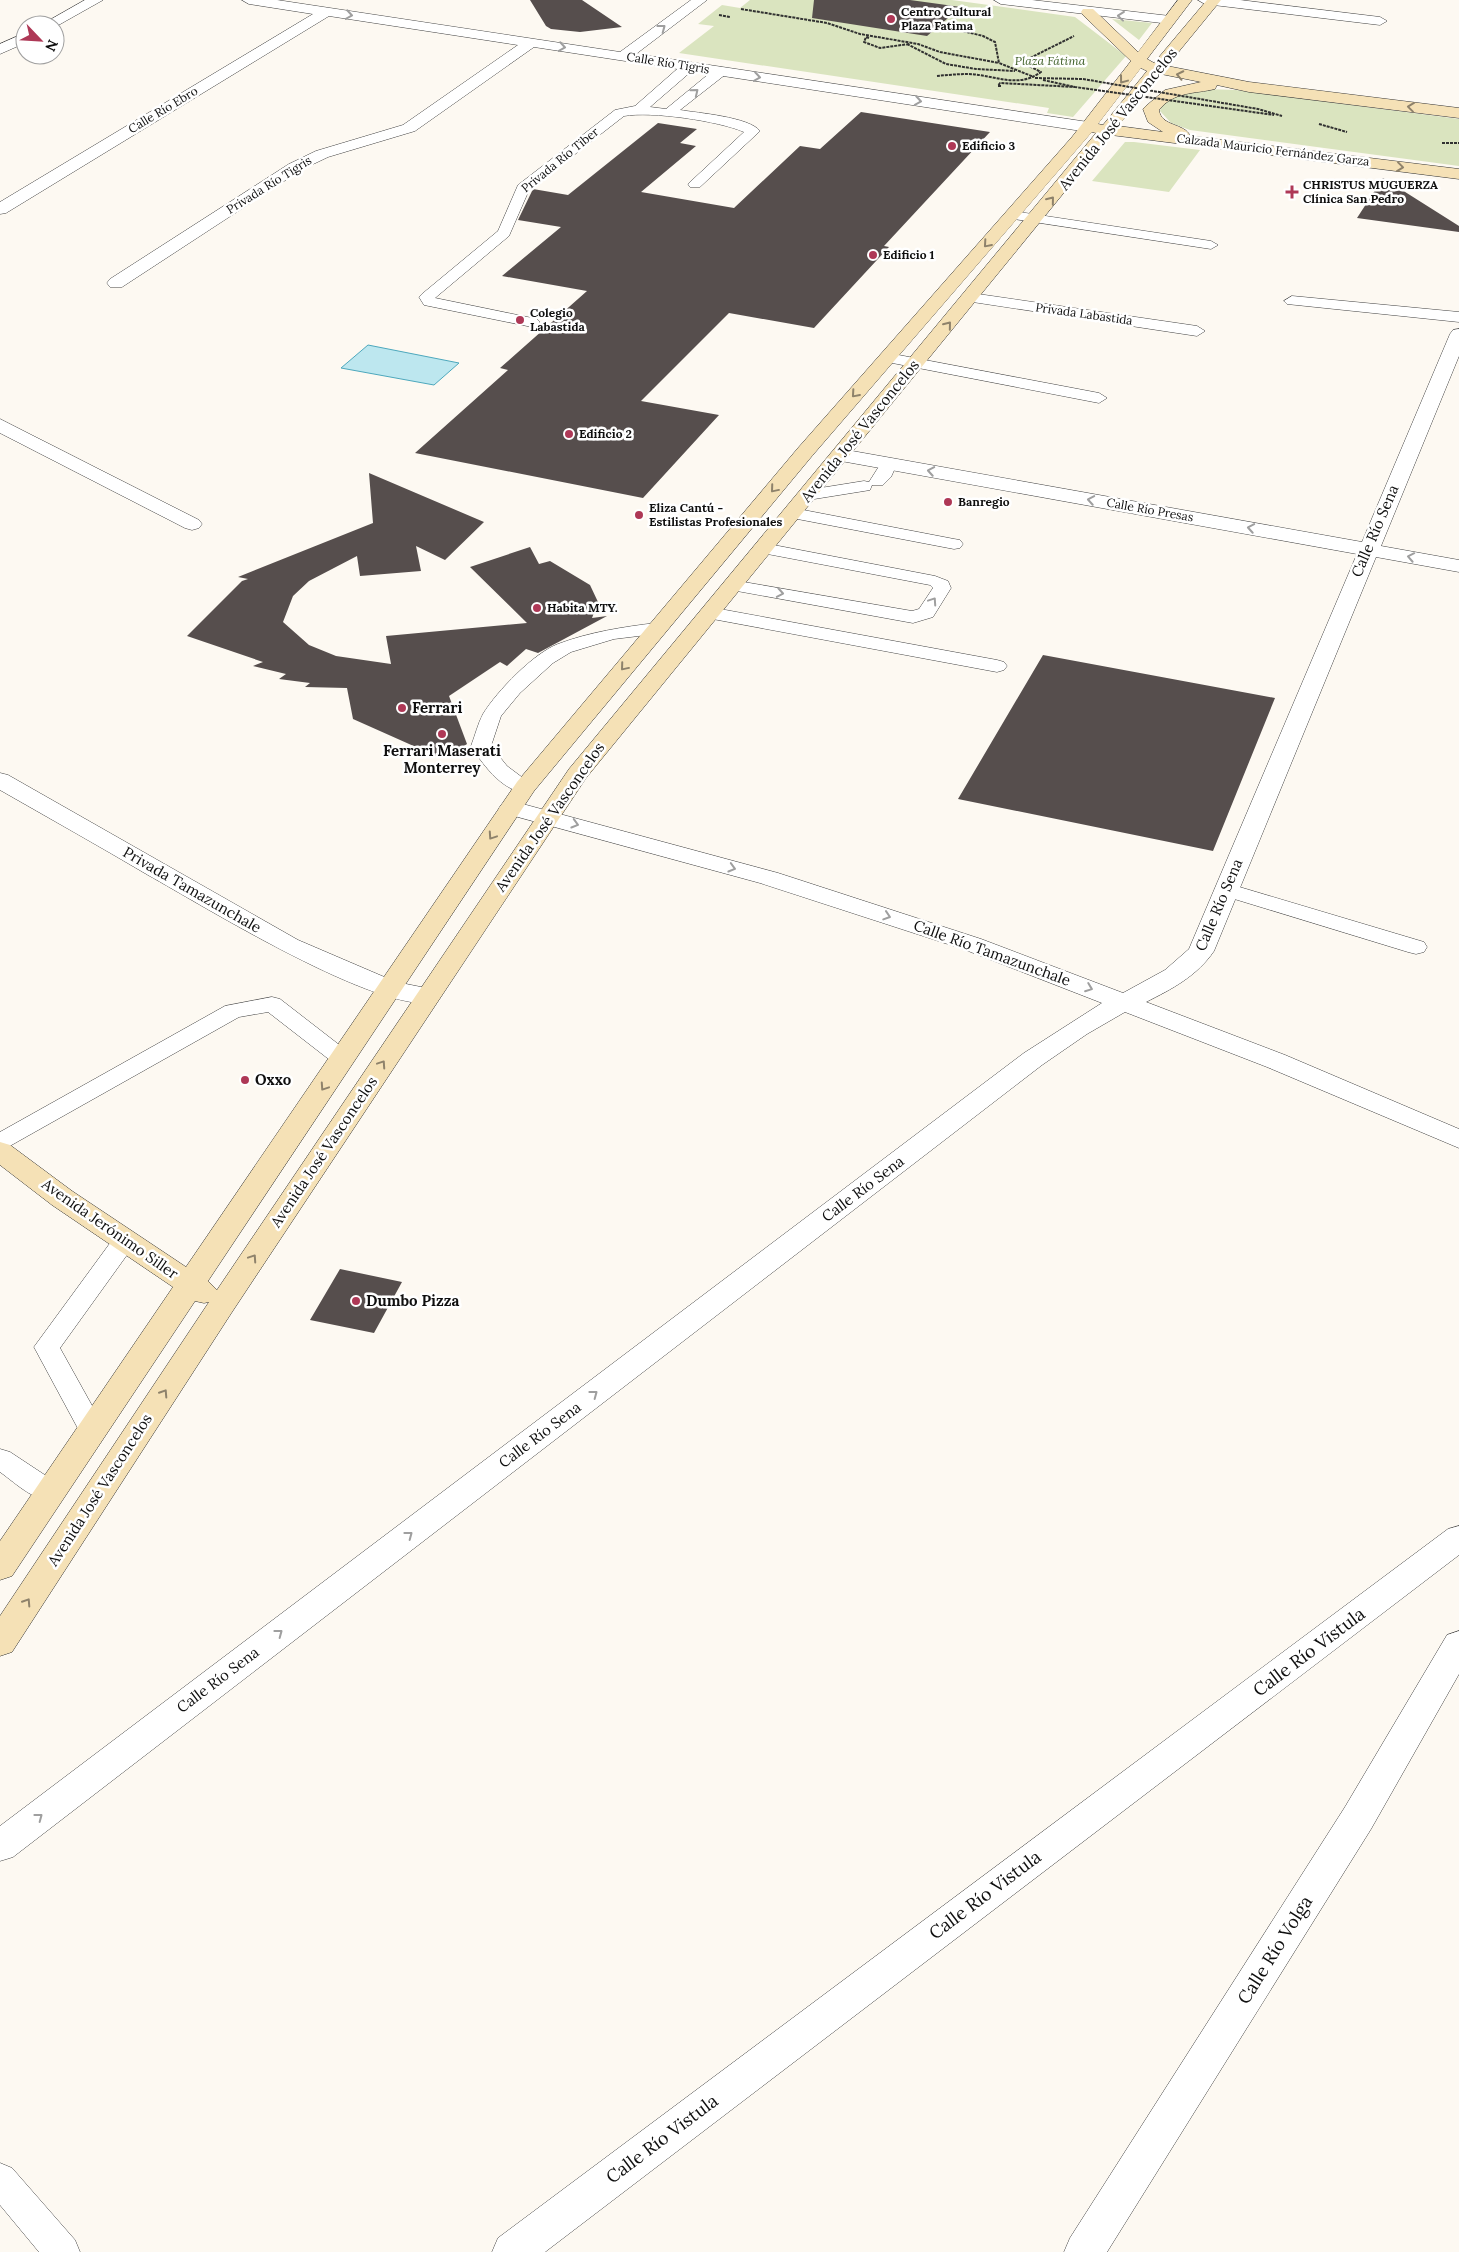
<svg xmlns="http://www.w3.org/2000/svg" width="1459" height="2252" font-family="Lora,serif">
	<rect width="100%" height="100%" fill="#fdf9f2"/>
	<path fill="#dae4bf" d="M750 0H952L1075 17 1126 56 1073 117 1047 113 1049 108 679 53 714 26 698 24 722 5 740 8Z
		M1112 19 1152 23 1139 40Z
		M1204 89 1236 90 1459 119V166L1190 130 1171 123 1160 111C1163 94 1189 93 1204 89Z
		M1125 142H1134L1200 150 1169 192 1092 181Z"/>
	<path fill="#bde7ef" stroke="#4da8bd" d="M368 345 459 363 434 385 341 368Z"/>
	<path fill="#564e4d" d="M530 0H582L622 27 580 32 551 29 546 26Z
		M814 0H910L961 7 927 36 812 18Z
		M861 112 990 132 884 246 889 247 814 328 729 313 641 401 719 415 643 498 415 453 508 370 500 368 587 291 502 276 561 227 518 220 533 189 568 195 658 123 697 129 680 143 696 146 641 192 734 208 800 146 820 149Z
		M1383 178 1459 226V232L1357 218Z
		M369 473 484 522 445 560 416 546 421 571 360 576 357 556 309 581 293 596 283 622 309 645 336 656 391 664 386 636 527 623 470 567 530 547 539 564 550 561 590 585 598 602 592 618 607 616 538 653 526 649 507 666 500 662 449 696 467 744 455 752 436 756 353 719 347 688 305 687 310 683 279 679 286 674 253 666 263 662 187 636 242 581 248 579 238 577 373 523Z
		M1043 655 1275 698 1213 851 958 799Z
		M340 1269 402 1282 374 1333 310 1320Z"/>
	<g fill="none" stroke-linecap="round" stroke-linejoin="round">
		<g stroke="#424242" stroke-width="1">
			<path id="lane" d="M689 62 695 66 694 69 650 107 666 109 716 68 721 67 727 71 726 74 680 110C698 113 749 117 760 131L700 187H690L688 184 744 132C719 121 651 111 624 116L529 190 509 236 435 298 537 319 540 322 537 325 532 327 424 305 419 297 422 294 498 231 518 185 615 110 635 106 684 63Z
				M1012 211 1211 241 1218 245 1211 249 1007 218 1005 215 1007 212Z
				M971 293 1197 326 1205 331 1197 336 966 301 963 298 966 295Z
				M1292 296 1459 312V322L1287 304 1284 301Z
				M888 353 1099 393 1107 398 1099 403 882 361 880 358 882 355Z
				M889 459 895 460 897 464 891 477 883 485H872L870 490 864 491 808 500 802 499 799 495 802 491 808 490 864 481 869 482 883 460Z
				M793 508 954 539 960 540 963 544 960 548 954 549 787 517 784 513 787 509Z
				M763 543 935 576 948 581 951 588 933 617 913 623 726 589 723 585 726 581 732 580 912 611 919 609 933 588 930 585 757 552 754 548 757 544Z
				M709 607 997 660 1004 662 1007 666 1004 670 997 672 702 617 700 613 702 609Z
				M656 623 663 625 665 629 663 633 614 639 571 652 553 663 520 693 501 716 491 746 507 766 535 787 532 791C507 798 483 765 471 746 475 736 478 723 483 714 497 691 534 653 558 644 590 632 623 627 656 623Z
				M1226 883 1424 942 1427 947 1424 952 1416 954 1408 952 1218 894 1215 889 1218 884Z
				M272 997 280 999 351 1054 355 1059 351 1064 343 1066 335 1064 268 1012 239 1017 8 1147 0 1150V1132L225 1006Z
				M125 1233 134 1235 137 1241 60 1348 105 1429 102 1436 92 1439 82 1436 34 1347 116 1235Z
				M0 1449 10 1452 60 1485 64 1492 60 1499C38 1506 17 1484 0 1472Z
				M0 2163 12 2168 75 2240 80 2252H39L0 2205Z"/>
		</g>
		<g stroke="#424242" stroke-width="1">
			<path id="street" d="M85 0H103L55 27V25H41Z
				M242 0H277L620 52 691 0H707L636 54 1088 122 1096 127 1088 132 534 47 415 131 328 157 301 170 122 287H110L107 283 110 279 289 164 316 151 403 125 518 45 329 16 6 213 0 214V202L313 14 249 4Z
				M994 0H1032L1170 16 1177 20 1170 24 1001 4Z
				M1198 0H1240L1380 17 1387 21 1380 25 1205 4Z
				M25 33V43L0 54V44Z
				M1459 329V356L1381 546 1459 560V572L1376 557 1214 951C1197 976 1172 989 1146 1002L1285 1055 1459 1129V1148L1267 1067 1125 1012 1087 1034 1042 1065 13 1857 0 1861V1826L1024 1053 1102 1003 963 949 760 883 503 813 499 808 503 803 511 801 519 803 778 873 981 939 1123 993 1165 970 1189 949 1357 554 841 461 834 459 831 455 834 451 841 449 1362 542 1450 334 1453 330Z
				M0 419 199 520 202 524 199 528 192 530 185 528 0 433Z
				M0 773 8 775 298 940 396 982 436 990 440 996 436 1002C381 1016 202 905 148 875 99 846 49 818 0 790Z
				M1459 1526V1555L545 2252H492L498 2238 1448 1529Z
				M1459 1631V1674L1371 1829 1107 2252H1064L1070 2238 1345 1807 1447 1635Z"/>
		</g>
		<g stroke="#313131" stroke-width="1">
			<path id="secondary" d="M1178 0H1192L1147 59 1154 63 1207 0H1221L1167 66 1249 82 1459 108V118L1249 92 1217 85 1215 89C1195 94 1174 91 1159 110 1161 127 1185 123 1190 136L1459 169V179L1111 135 586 778 232 1312 12 1652 0 1656V1616L209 1302 204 1303 195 1301 12 1576 0 1580V1541L173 1287 52 1205 0 1165V1142L10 1145 72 1191 186 1267 517 782 798 448 1072 137 1131 61 1083 15 1081 12 1083 9H1093L1138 52ZM1141 68 1147 71 1103 125 1098 124ZM1161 74 1201 82 1165 90 1146 106 1143 109 1148 122 1163 132 1118 126ZM1092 132 1096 133 569 769 217 1290 208 1281 534 791 812 456Z"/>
		</g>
		<path stroke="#313131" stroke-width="2" stroke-dasharray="3 1" stroke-linecap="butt" d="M741 9 827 23 860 34 918 44 940 52 999 63
			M719 15 730 17
			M959 30 983 36 995 42 999 63 1034 77
			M869 38 866 37 864 42 880 48 909 44
			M907 44 946 64 976 69 1015 71
			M937 76C947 75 958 74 969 74 994 75 1018 89 1041 72L1029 66 1030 58 1074 36
			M1001 86H998L1000 83 1075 87
			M1319 124 1347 132
			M1442 143H1459"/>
		<use href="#lane" fill="#fff" fill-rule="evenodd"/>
		<use href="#street" fill="#fff" fill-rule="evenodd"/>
		<use href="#secondary" fill="#f5e1b6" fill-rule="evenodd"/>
		<path stroke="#313131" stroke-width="2" stroke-dasharray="3 1" stroke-linecap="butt" d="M1035 78 1083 79 1258 109 1282 116
			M1043 80 1075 87 1274 115"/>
	</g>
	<defs><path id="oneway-chevron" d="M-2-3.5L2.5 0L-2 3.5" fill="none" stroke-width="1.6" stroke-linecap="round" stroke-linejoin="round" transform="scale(1.25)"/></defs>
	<g stroke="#9f9f9f">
		<use href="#oneway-chevron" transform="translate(349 15) rotate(9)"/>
		<use href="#oneway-chevron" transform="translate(1121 16) rotate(-174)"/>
		<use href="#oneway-chevron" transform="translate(662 28) rotate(-37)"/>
		<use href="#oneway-chevron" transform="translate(562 47) rotate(9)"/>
		<use href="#oneway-chevron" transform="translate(757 77) rotate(8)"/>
		<use href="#oneway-chevron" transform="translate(695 92) rotate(-39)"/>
		<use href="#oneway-chevron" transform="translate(918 101) rotate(9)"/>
		<use href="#oneway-chevron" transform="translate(931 471) rotate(-170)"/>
		<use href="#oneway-chevron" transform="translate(1091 500) rotate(-170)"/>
		<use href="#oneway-chevron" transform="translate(1251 528) rotate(-170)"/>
		<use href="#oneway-chevron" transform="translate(1411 557) rotate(-169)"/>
		<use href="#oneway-chevron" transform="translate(780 593) rotate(10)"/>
		<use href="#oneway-chevron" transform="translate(933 601) rotate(-56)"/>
		<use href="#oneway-chevron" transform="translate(575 824) rotate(16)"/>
		<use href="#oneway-chevron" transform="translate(732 868) rotate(16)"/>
		<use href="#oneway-chevron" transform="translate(887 916) rotate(18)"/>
		<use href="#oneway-chevron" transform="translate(1089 988) rotate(21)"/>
		<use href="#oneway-chevron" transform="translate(594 1394) rotate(-37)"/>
		<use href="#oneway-chevron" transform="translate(409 1535) rotate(-37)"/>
		<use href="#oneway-chevron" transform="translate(279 1633) rotate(-37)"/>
		<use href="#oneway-chevron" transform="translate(39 1817) rotate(-37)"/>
	</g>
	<g stroke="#8e826b">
		<use href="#oneway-chevron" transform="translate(1180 75) rotate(-168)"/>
		<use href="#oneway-chevron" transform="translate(1123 80) rotate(127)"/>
		<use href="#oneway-chevron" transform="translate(1411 107) rotate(-173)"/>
		<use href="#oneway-chevron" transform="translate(1400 167) rotate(7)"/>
		<use href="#oneway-chevron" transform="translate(1051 200) rotate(-51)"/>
		<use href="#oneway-chevron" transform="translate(987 244) rotate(131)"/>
		<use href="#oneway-chevron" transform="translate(948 325) rotate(-51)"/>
		<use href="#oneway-chevron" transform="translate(855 394) rotate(131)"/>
		<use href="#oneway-chevron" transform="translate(774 489) rotate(130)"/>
		<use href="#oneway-chevron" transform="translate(624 667) rotate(130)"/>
		<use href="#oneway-chevron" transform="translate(492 836) rotate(124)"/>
		<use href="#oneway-chevron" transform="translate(382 1064) rotate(-56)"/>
		<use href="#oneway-chevron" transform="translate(324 1087) rotate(124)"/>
		<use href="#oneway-chevron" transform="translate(253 1258) rotate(-56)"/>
		<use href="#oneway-chevron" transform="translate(164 1393) rotate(-57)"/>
		<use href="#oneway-chevron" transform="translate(27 1602) rotate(-57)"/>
	</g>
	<g fill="#ae3856" stroke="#fff" stroke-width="2">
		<circle cx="891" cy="19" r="5"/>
		<circle cx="952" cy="146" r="5"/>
		<path d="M1289.5 184.5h5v5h5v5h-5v5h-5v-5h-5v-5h5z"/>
		<circle cx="873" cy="255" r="5"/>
		<circle cx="520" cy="320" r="5"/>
		<circle cx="569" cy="434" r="5"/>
		<circle cx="948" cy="502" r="5"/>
		<circle cx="639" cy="515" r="5"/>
		<circle cx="537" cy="608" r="5"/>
		<circle cx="402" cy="708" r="5"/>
		<circle cx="442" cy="734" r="5"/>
		<circle cx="245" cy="1080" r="5"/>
		<circle cx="356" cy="1301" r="5"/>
	</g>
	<g text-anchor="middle" stroke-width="5" stroke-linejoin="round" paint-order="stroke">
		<g font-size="12" font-weight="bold" fill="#0f0f0f" stroke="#fff" text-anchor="start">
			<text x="901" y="16">Centro Cultural<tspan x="901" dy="14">Plaza Fatima</tspan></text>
			<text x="962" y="150">Edificio 3</text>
			<text x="1303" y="189">CHRISTUS MUGUERZA<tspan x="1303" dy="14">Clínica San Pedro</tspan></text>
			<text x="883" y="259">Edificio 1</text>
			<text x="530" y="317">Colegio<tspan x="530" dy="14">Labastida</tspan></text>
			<text x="579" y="438">Edificio 2</text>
			<text x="958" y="506">Banregio</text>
			<text x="649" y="512">Eliza Cantú -<tspan x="649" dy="14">Estilistas Profesionales</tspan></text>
			<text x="547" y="612">Habita MTY.</text>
		</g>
		<g font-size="12" font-style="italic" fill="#3e5f27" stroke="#fff">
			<text x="1050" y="65">Plaza Fátima</text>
		</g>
		<g font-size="12" fill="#0f0f0f" stroke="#fff">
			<text transform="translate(668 63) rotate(9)" y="4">Calle Río Tigris</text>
			<text transform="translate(163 110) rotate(-31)" y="4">Calle Río Ebro</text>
			<text transform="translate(1273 150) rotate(7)" y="4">Calzada Mauricio Fernández Garza</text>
			<text transform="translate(560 160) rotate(-39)" y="4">Privada Río Tiber</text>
			<text transform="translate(269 185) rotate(-32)" y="4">Privada Río Tigris</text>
			<text transform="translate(1084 314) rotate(8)" y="4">Privada Labastida</text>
			<text transform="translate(1150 510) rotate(10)" y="4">Calle Río Presas</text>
		</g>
		<g font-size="15" fill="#0f0f0f" stroke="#fff">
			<text transform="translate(1118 119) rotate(-51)" y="5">Avenida José Vasconcelos</text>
			<text transform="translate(860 431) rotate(-51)" y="5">Avenida José Vasconcelos</text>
			<text transform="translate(1375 531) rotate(-67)" y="5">Calle Río Sena</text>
			<text transform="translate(550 817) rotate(-55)" y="5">Avenida José Vasconcelos</text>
			<text transform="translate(192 890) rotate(30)" y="5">Privada Tamazunchale</text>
			<text transform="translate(1219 905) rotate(-67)" y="5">Calle Río Sena</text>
			<text transform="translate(992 953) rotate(20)" y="5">Calle Río Tamazunchale</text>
			<text transform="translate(324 1152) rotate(-56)" y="5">Avenida José Vasconcelos</text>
			<text transform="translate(863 1189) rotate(-37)" y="5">Calle Río Sena</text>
			<text transform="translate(110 1229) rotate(35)" y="5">Avenida Jerónimo Siller</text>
			<text transform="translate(540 1435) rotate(-37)" y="5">Calle Río Sena</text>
			<text transform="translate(100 1490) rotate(-57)" y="5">Avenida José Vasconcelos</text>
			<text transform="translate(218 1680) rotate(-37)" y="5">Calle Río Sena</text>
		</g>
		<g font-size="15" font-weight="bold" fill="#0f0f0f" stroke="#fff" text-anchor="start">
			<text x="412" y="713">Ferrari</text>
			<text x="442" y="756" text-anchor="middle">Ferrari Maserati<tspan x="442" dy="17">Monterrey</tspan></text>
			<text x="255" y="1085">Oxxo</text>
			<text x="366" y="1306">Dumbo Pizza</text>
		</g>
		<g font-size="18" fill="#0f0f0f" stroke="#fff">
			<text transform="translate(1309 1652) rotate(-37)" y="6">Calle Río Vistula</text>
			<text transform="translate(985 1895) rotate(-37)" y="6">Calle Río Vistula</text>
			<text transform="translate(1275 1950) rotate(-58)" y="6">Calle Río Volga</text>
			<text transform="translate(662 2139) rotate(-37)" y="6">Calle Río Vistula</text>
		</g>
	</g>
	<g transform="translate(40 40) rotate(115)"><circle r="24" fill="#ffffff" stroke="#9f9f9f"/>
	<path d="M0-4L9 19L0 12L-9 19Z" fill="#ae3856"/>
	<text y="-8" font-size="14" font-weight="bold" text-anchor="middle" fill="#0f0f0f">N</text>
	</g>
</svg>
